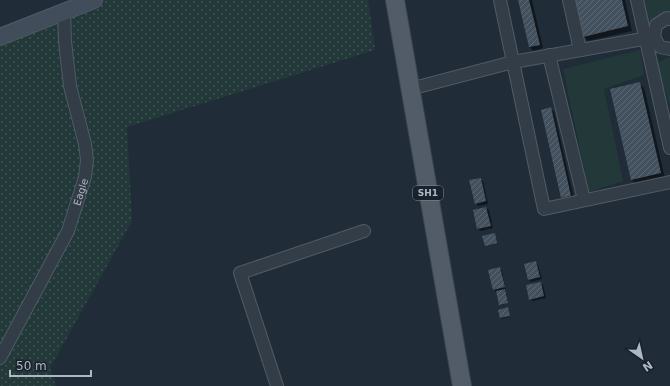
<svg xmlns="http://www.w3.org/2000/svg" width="670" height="386" font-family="'DejaVu Sans',sans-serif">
	<defs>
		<pattern id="grass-dots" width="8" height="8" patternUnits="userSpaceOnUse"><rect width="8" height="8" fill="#233939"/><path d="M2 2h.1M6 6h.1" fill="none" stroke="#405454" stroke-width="1.8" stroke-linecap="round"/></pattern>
		<pattern id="building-hatch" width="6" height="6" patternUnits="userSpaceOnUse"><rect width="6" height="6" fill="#43515f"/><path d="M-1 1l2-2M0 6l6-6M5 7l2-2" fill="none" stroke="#5c6874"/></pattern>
	</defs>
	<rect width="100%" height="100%" fill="#202c37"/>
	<path fill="url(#grass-dots)" d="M100 0H368L375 50 127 127 132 221 50 368 56 386H0V41Z"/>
	<path fill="#233939" d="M643 0H670V17L648 21Z
		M640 50 644 75 604 89 623 181 589 192 563 69Z
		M670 57V107L656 63Z"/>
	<path fill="#0007" d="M519 0H532L543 48 533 51 530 47Z
		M575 0H625L632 31 588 41 583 36Z
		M639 83 644 88 665 178 637 185 632 180Z
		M550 109 554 112 574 199 566 201 562 198Z
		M480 179 483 181 488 204 478 206 476 204Z
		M486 208 489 210 493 228 481 231 478 229 474 211Z
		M536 263 538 265 542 279 531 282 529 280Z
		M500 268 502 271 508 303 501 305 496 292 494 289Z
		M541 283 543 285 546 298 533 301 530 299Z
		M508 308 510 317 501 319V318Z"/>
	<path fill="url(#building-hatch)" d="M518 0H529L540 45 529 47Z
		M574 0H622L628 26 583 37Z
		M640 82 661 173 631 180 610 89Z
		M551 107 571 196 561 198 541 110Z
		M481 178 486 201 475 204 469 180Z
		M486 207 491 226 477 229 473 210Z
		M495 233 497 243 485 246 482 236Z
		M536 261 540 277 528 280 524 264Z
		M500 267 505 287 493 290 488 270Z
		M541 282 544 296 529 300 526 285Z
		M505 289 508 303 499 305 496 291Z
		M508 307 510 316 500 318 498 310Z"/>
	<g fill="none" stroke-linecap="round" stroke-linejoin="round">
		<g stroke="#515b65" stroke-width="14">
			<g id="street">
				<path d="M500 0 544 209 670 182"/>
				<path d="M569 0 580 50"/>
				<path d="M637 0 670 148"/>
				<path d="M670 19 667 18 656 25 654 37 660 47 670 49"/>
				<path d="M549 55 584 200"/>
				<path d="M410 89 513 62 654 37"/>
				<path id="s1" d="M0 358 68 231 85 177 87 160 85 144 70 86 65 41 64 12"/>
				<path d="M277 386 240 273 364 231"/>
			</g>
		</g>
		<g stroke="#515b65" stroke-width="18">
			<path id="secondary" d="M0 37 94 0"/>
		</g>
		<g stroke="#3d4651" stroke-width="20">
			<path id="primary" d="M395 0 462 386"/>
		</g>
		<use href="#street" stroke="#333d48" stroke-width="12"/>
		<use href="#secondary" stroke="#414d5b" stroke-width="16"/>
		<use href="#primary" stroke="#515c68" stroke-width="18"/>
	</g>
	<g text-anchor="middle" stroke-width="3.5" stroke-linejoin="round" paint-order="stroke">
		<rect fill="#19222c" stroke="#818b96" stroke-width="1" x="413" y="186" width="30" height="14" rx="3"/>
		<g font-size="9" font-weight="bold" fill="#aeb8c4">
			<text x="428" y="196">SH1</text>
		</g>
		<g font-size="10" fill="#aeb8c4" stroke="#19222c">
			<text dy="4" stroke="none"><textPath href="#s1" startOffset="185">Eagle</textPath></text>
		</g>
	</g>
	<g transform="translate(642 358) rotate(146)" stroke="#19222c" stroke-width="3" paint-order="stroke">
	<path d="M0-3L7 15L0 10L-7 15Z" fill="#aeb8c4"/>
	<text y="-6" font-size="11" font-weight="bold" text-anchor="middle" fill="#aeb8c4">N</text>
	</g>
	<path d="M10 370v6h81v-6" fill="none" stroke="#aeb8c4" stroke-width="2"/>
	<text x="16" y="370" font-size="12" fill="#aeb8c4" stroke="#19222c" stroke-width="3" paint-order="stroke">50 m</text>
</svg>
